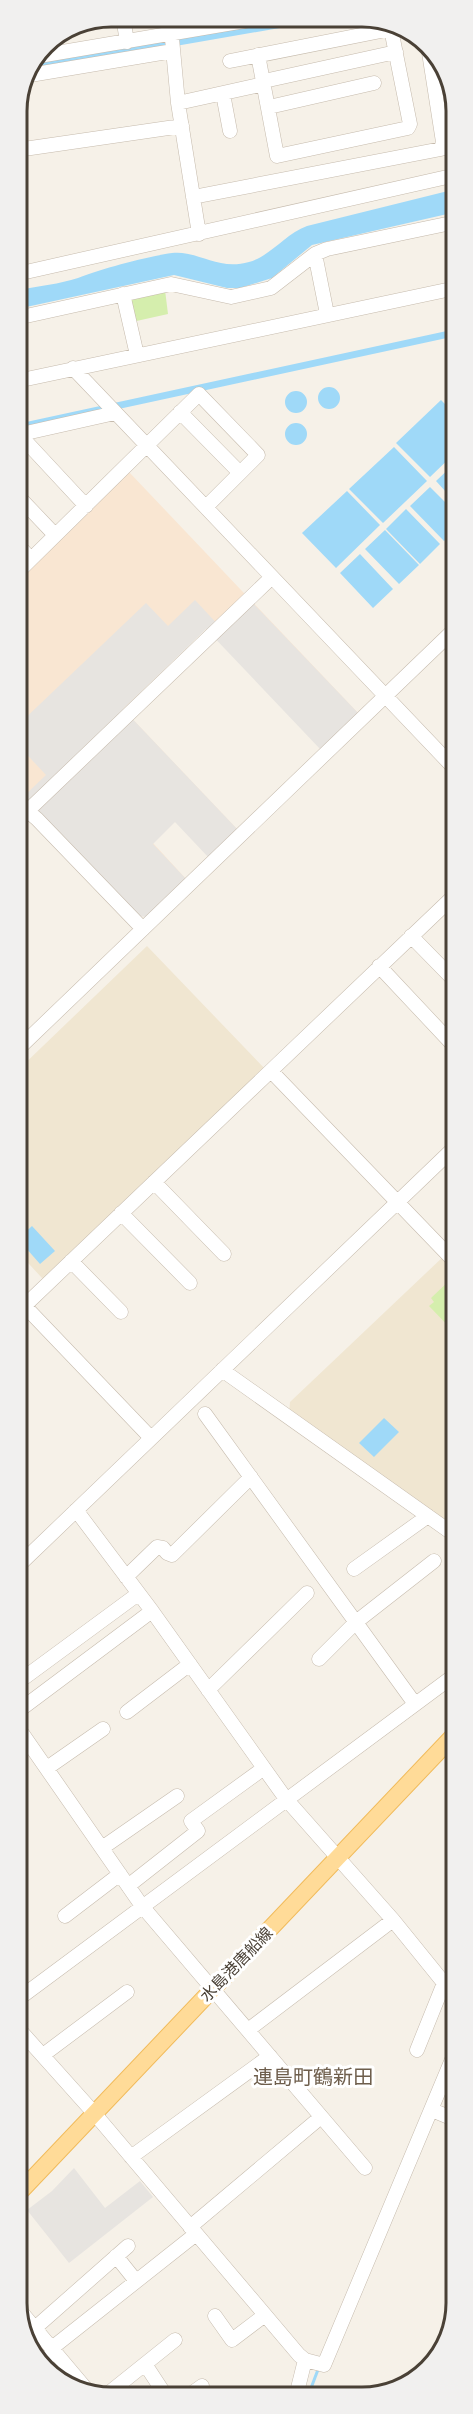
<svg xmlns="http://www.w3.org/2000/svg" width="473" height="2414" font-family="'Noto Sans','Noto Sans JP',sans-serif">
	<rect width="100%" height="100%" fill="#f6f1e8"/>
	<path fill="#f9e6d2" d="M129 472 359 714 205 629 123 709 238 830 174 822 153 843 187 880 17 798V579Z"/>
	<path fill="#f0e6d1" d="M147 946 266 1070 47 1279 42 1278 17 1251V1071Z
		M445 1255 456 1266V1531L289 1413 290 1402Z"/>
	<path fill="#d5eead" d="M165 290 168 314 132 322 131 297Z
		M452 1278 456 1283V1334L429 1306 434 1302 431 1298Z"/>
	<path fill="#e7e4e0" d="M195 600 222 629 251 601 359 714 321 750 206 629 123 709 238 830 209 858 175 822 153 844 187 880 149 917 136 916 23 797 46 775 17 744V726L146 603 168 626Z
		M74 2168 105 2208 140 2181 153 2197 69 2263 27 2210 52 2191Z"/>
	<path fill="#9fd9f8" d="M291 19H331L32 71 36 63Z
		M456 189V212L312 245 272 278 240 288H227L174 275 17 309V290H20C38 286 60 284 78 278 104 268 145 257 172 253 198 250 217 271 249 262 271 256 285 234 307 226Z
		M456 329V336L17 431V424Z
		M318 398a11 11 0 1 1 22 0a11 11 0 1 1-22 0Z
		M285 402a11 11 0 1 1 22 0a11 11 0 1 1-22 0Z
		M441 400 456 415V452L430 477 396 443Z
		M285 434a11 11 0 1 1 22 0a11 11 0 1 1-22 0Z
		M394 447 427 481 383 523 349 489Z
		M456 462V503L436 481Z
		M430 487 456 513V529L444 541 410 506Z
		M347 491 380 525 336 568 302 533Z
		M406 509 440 544 420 564 386 529Z
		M385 530 419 565 399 584 365 549Z
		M360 554 393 589 373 608 340 573Z
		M32 1226 55 1251 40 1264 18 1239Z
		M384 1418 399 1432 374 1457 359 1443Z"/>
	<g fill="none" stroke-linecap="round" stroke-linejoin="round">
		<path stroke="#9fd9f8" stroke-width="3" d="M453 2045 456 2037
			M308 2396 319 2367"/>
		<g stroke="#c6bbad" stroke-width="15">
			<path id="minor" d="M123 17 127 42
				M170 17 178 103 199 234
				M39 56 263 18
				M230 61 391 29 410 124 408 128 277 156 258 55
				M30 75 173 51
				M264 81 396 52
				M223 94 230 131
				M178 103 264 84
				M269 107 374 83
				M17 150 182 126
				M193 197 441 149 443 142 428 46
				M315 254 327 314
				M17 274 456 175
				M123 294 137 355
				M17 318 171 284 231 297 271 288 315 254 327 249 456 222
				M73 368 456 770
				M17 381 456 288
				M180 412 240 473
				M19 434 86 506
				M17 435 115 413
				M17 495 55 535
				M17 544 31 559
				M17 573 199 394 258 455 206 507
				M17 802 37 819 143 929
				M17 821 272 577
				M411 936 456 982
				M379 966 456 1048
				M17 1050 456 628
				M271 1071 456 1263
				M154 1182 224 1254
				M121 1213 190 1283
				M71 1261 121 1312
				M17 1298 151 1438
				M17 1313 456 894
				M222 1370 456 1536
				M205 1414 415 1704
				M76 1510 152 1611 286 1799 393 1920 444 1983 417 2050
				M17 1567 456 1146
				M354 1569 428 1516
				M126 1577 157 1547 163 1548 167 1553 172 1555 251 1477
				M319 1659 356 1622 434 1561
				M17 1683 138 1594
				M208 1690 307 1593
				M17 1712 152 1611
				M127 1712 190 1664
				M17 1726 142 1906 365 2168
				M47 1768 103 1729
				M102 1848 177 1796
				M128 1886 198 1831 191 1821 264 1768
				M65 1916 120 1874
				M17 2000 456 1674
				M17 2027 94 2113 299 2355 305 2360 296 2396
				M248 2030 393 1920
				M43 2055 127 1992
				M432 2110 456 2120
				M131 2157 270 2056
				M190 2227 315 2122
				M116 2256 136 2281
				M17 2307 92 2396
				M215 2316 232 2340 265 2315
				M35 2328 128 2246
				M52 2348 196 2234
				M305 2360 324 2365 456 2050
				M39 2363 55 2352
				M145 2364 166 2396
				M105 2396 175 2340
				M188 2396 202 2386"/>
		</g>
		<g stroke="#f1bb5b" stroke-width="18">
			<path id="major" d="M17 2195 456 1733"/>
		</g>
		<use href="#minor" stroke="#fff" stroke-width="14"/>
		<use href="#major" stroke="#ffdb98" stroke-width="16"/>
	</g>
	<g text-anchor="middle" stroke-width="6" stroke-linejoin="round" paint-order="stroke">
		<g font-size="16" fill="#4a4136" stroke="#fff">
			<text transform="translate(236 1964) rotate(-46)" y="6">水島港唐船線</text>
		</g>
		<g font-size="20" fill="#6e5e4c" stroke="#fff">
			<text x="313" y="2084">連島町鶴新田</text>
		</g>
	</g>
	<path d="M0 0H473V2414H0ZM111 27H362A84 84 0 0 1 446 111V2303A84 84 0 0 1 362 2387H111A84 84 0 0 1 27 2303V111A84 84 0 0 1 111 27Z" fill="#f1f0ef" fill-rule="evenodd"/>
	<path fill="none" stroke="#4a4136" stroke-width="3" d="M111 27H362A84 84 0 0 1 446 111V2303A84 84 0 0 1 362 2387H111A84 84 0 0 1 27 2303V111A84 84 0 0 1 111 27Z"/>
</svg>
